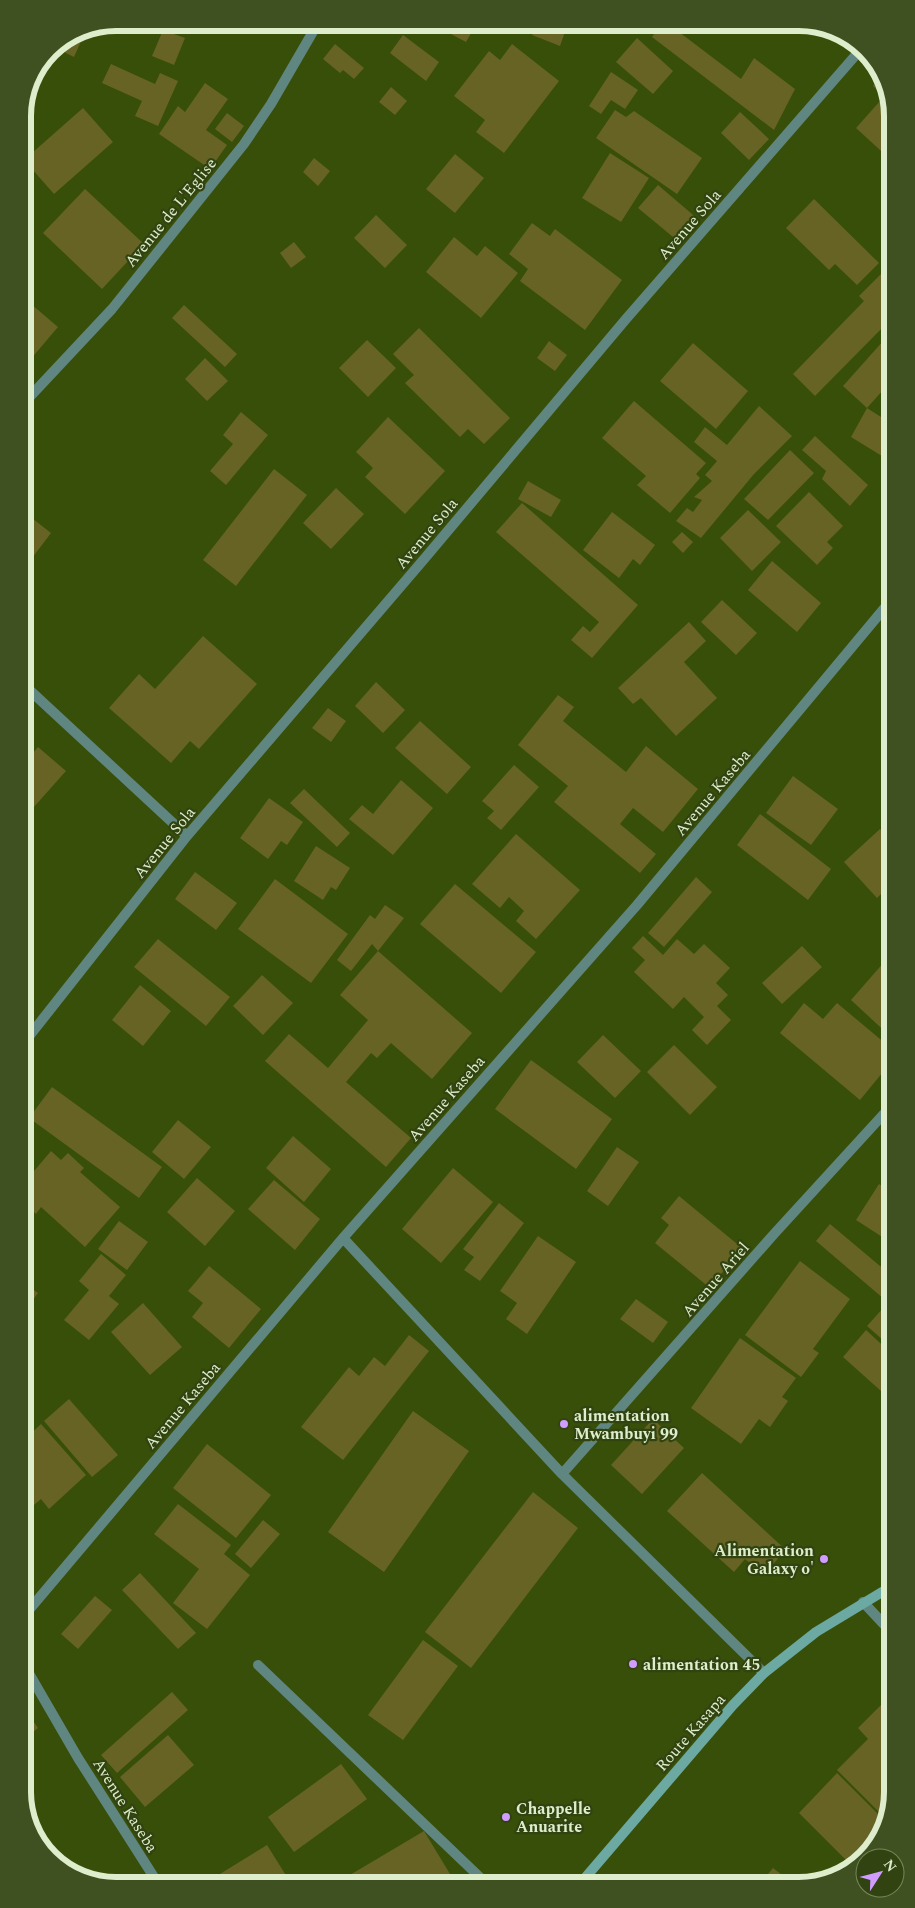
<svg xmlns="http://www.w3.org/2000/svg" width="915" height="1908" font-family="Spectral,serif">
	<rect width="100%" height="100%" fill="#384f09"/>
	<path fill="#666324" d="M430 23H477L466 42Z
		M537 23H568L560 46 532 35Z
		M662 23H685L679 32 741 79 754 58 795 89 774 130 652 37Z
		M87 28 74 57 54 47 81 30Z
		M163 30 185 38 174 65 152 56Z
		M403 35 439 62 426 81 390 53Z
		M637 38 673 71 653 94 616 62Z
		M335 44 364 68 354 79 343 70 340 73 323 59Z
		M512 44 559 81 504 153 476 132 485 120 454 96 489 51 500 60Z
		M111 64 155 84 160 73 178 81 158 126 135 116 142 101 102 83Z
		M611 72 638 90 625 109 611 100 601 114 589 106Z
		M881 75 885 81 889 101 873 86Z
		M205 83 228 99 206 130 227 145 210 169 159 134 178 106 185 112Z
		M391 87 407 101 395 115 379 102Z
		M880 101 891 110 892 161 856 128Z
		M83 108 113 142 54 194 24 160Z
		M615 110 626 117 634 111 702 158 677 194 596 138Z
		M740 112 769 139 749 160 721 133Z
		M227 113 244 126 232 142 215 129Z
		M610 153 649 178 621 222 582 198Z
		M455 154 484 178 455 213 426 189Z
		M314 158 330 171 318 186 303 172Z
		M658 185 699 220 679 242 638 208Z
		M85 189 144 244 102 289 43 233Z
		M814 199 879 263 857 285 835 264 829 270 786 228Z
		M376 215 407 245 385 268 354 238Z
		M532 223 550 236 555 229 622 280 585 330 520 281 528 269 509 254Z
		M454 237 477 256 485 246 518 273 481 318 426 272Z
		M294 242 306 257 291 268 280 253Z
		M885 270 892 278V318L815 396 793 374 864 301 859 296Z
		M24 298 58 327 30 360 23 354Z
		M184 305 237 354 225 367 172 318Z
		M419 328 510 418 484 444 468 429 460 437 405 383 414 375 393 354Z
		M892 331V380L867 408 843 386Z
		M367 340 396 368 368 397 339 368Z
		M549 341 567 355 555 371 537 358Z
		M693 343 748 391 716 429 660 381Z
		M205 358 228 381 207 401 185 379Z
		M634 401 706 463 696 474 700 478 670 513 637 485 646 476 602 438Z
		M759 406 792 436 754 474 701 538 676 521 687 508 693 512 702 500 694 497 712 481 705 475 717 461 694 442 705 427 727 445Z
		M867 408 892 424V456L890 461 851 437Z
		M241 412 268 435 226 485 210 471 233 444 223 435Z
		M388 417 445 471 405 514 365 477 373 468 356 452Z
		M815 436 868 485 850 506 822 479 826 471 802 450Z
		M790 450 814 473 768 520 744 499Z
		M274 469 307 495 236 586 203 560Z
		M528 481 561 500 551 517 518 499Z
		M336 488 364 514 331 549 303 523Z
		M809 492 843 526 827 542 833 548 817 565 776 526Z
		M522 503 638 605 592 658 571 640 583 626 590 632 599 622 496 532Z
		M748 510 781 542 752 571 720 538Z
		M23 511 51 533 23 570Z
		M612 512 655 545 640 565 633 559 619 578 583 550Z
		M682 532 693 542 683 553 672 542Z
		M772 561 821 603 797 632 748 590Z
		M722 600 757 633 736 655 701 622Z
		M689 622 706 641 684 662 717 698 676 736 641 698 633 704 618 688Z
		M203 636 257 684 199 749 190 741 171 763 109 708 139 674 155 689Z
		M376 682 405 710 383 733 355 706Z
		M558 695 574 707 563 721 626 772 646 746 698 789 663 832 633 808 620 824 656 854 640 873 554 802 568 786 518 745Z
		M328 708 346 721 331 742 312 728Z
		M420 721 471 767 447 794 395 748Z
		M38 747 66 771 25 817 23 815V764Z
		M514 765 539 787 501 830 487 818 494 811 482 801Z
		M793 776 838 809 811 845 766 813Z
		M401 780 433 808 393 855 349 819 362 805 373 814Z
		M304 789 350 833 337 847 290 803Z
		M269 798 303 822 287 845 281 841 268 859 240 838Z
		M760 814 831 869 808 900 737 845Z
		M880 829 892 842V883L877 898 844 862Z
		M516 834 580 890 536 939 516 921 524 911 509 897 500 908 472 884Z
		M316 846 350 868 336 890 331 887 323 900 294 881Z
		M195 872 237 903 216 930 175 899Z
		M696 877 712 892 664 947 648 933Z
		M275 879 348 934 311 983 238 929Z
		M455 884 536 952 501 993 420 924Z
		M892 901V920L883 909Z
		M385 905 404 918 378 951 372 944 351 971 337 960 370 915 375 919Z
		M643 936 663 955 677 939 694 954 704 944 730 968 716 983 728 995 717 1006 731 1020 707 1045 692 1030 704 1017 684 997 673 1009 634 972 645 960 632 948Z
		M158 939 230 997 206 1026 134 967Z
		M802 946 822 967 782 1004 762 983Z
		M378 951 472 1033 432 1079 391 1043 377 1058 371 1053 346 1082 411 1138 386 1167 265 1061 289 1034 328 1068 368 1020 340 995Z
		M892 953V1038L851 1000Z
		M262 975 293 1003 263 1035 233 1006Z
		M140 985 171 1011 143 1046 112 1020Z
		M804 1003 823 1019 837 1003 892 1049V1061L860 1100 780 1033Z
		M603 1035 641 1071 615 1098 577 1062Z
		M674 1045 717 1087 690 1115 647 1072Z
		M531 1060 612 1119 576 1169 495 1109Z
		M52 1087 162 1167 139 1198 29 1118Z
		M178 1120 211 1147 184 1179 152 1152Z
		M293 1136 331 1169 304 1202 266 1168Z
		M617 1147 639 1162 608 1206 587 1191Z
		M51 1151 61 1160 68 1153 84 1168 80 1172 120 1207 85 1247 41 1207 36 1214 23 1202V1184Z
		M453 1168 493 1202 441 1263 402 1229Z
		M197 1178 235 1211 205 1246 167 1212Z
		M274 1180 320 1219 295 1250 248 1209Z
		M879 1184 892 1193V1238L890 1242 856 1220Z
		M679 1196 742 1248 710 1288 655 1243 669 1225 661 1218Z
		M499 1203 524 1223 480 1281 464 1270 474 1257 463 1249Z
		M119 1221 148 1242 127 1270 98 1249Z
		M830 1224 892 1276V1289L884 1299 816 1241Z
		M538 1236 576 1262 527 1334 506 1319 517 1303 500 1291Z
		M101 1254 126 1275 109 1296 119 1304 89 1340 64 1320 89 1290 79 1281Z
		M800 1261 850 1299 813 1349 819 1353 801 1377 745 1335Z
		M209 1266 261 1309 229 1348 192 1317 203 1303 188 1291Z
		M23 1282 38 1293 23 1313Z
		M892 1298V1348L867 1326Z
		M636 1299 668 1322 653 1343 620 1319Z
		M143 1303 182 1347 150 1375 111 1332Z
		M866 1330 892 1354 891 1400 843 1357Z
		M409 1335 429 1351 343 1460 301 1427 349 1367 359 1376 374 1357 385 1366Z
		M740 1338 796 1378 782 1397 788 1401 770 1427 759 1419 741 1444 691 1408Z
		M69 1399 118 1455 92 1477 44 1421Z
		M413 1411 469 1451 384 1572 328 1532Z
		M653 1419 684 1448 642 1494 611 1465Z
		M41 1424 86 1475 49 1509 41 1499 27 1511 23 1505V1441Z
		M207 1444 271 1495 236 1538 173 1488Z
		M702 1473 786 1550 763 1575 745 1559 734 1572 667 1511Z
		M533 1492 578 1528 471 1668 425 1632Z
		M178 1504 231 1545 224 1554 250 1575 207 1629 173 1603 199 1569 154 1534Z
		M263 1520 280 1534 251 1568 235 1554Z
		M140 1573 196 1633 178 1649 122 1590Z
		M95 1596 112 1610 78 1649 61 1634Z
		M423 1640 458 1666 403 1740 368 1715Z
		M172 1692 188 1710 117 1773 101 1755Z
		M885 1701 892 1704V1792L885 1818 837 1770 868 1739 858 1728Z
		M23 1706 38 1728 23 1740Z
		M168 1735 194 1765 145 1807 120 1777Z
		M341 1764 367 1799 294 1852 268 1817Z
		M837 1773 884 1820 876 1844 851 1865 799 1813Z
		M424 1831 450 1874 431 1885H333Z
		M267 1845 292 1885H202Z
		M773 1868 795 1885H759Z"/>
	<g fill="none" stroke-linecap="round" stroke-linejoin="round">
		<path stroke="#608681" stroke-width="10" d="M23 404 112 309 244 144 271 104 318 23
			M23 684 187 836
			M23 1044 187 836 425 558 626 319 861 49
			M343 1238 562 1474 764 1673
			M562 1474 774 1234 892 1105
			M863 1602 892 1633
			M23 1617 343 1238 637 905 892 599
			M23 1663 78 1758 159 1885
			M258 1665 488 1885"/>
		<path stroke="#6ba9a2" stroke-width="10" d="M579 1885 733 1705 764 1673 816 1632 892 1586"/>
	</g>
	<g fill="#d09dff" stroke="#314311" stroke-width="2">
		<circle cx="564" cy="1424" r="5"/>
		<circle cx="824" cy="1559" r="5"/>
		<circle cx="633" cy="1664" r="5"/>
		<circle cx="506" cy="1817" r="5"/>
	</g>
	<g text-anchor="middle" stroke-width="4.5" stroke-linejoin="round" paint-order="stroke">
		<g font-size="16" fill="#deedcb" stroke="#314311">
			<text transform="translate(170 212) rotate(-51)" y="6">Avenue de L'Eglise</text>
			<text transform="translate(689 224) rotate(-49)" y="6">Avenue Sola</text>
			<text transform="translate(426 533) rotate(-50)" y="6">Avenue Sola</text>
			<text transform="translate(712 792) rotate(-50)" y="6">Avenue Kaseba</text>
			<text transform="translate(164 842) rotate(-51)" y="6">Avenue Sola</text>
			<text transform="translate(446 1098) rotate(-49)" y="6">Avenue Kaseba</text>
			<text transform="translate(715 1279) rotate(-49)" y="6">Avenue Ariel</text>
			<text transform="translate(182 1405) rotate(-50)" y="6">Avenue Kaseba</text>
			<text transform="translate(690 1732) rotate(-49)" y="6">Route Kasapa</text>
			<text transform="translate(126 1805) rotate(58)" y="6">Avenue Kaseba</text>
		</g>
		<g font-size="16" font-weight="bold" fill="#deedcb" stroke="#314311" text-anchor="start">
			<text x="574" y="1421">alimentation<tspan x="574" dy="18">Mwambuyi 99</tspan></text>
			<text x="814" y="1556" text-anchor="end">Alimentation<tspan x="814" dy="18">Galaxy o'</tspan></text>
			<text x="643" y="1670">alimentation 45</text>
			<text x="516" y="1814">Chappelle<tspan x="516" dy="18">Anuarite</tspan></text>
		</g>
	</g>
	<path d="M0 0H915V1908H0ZM116 31H799A85 85 0 0 1 884 116V1792A85 85 0 0 1 799 1877H116A85 85 0 0 1 31 1792V116A85 85 0 0 1 116 31Z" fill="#3f5120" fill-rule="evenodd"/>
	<path fill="none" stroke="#deedcb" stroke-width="6" d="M116 31H799A85 85 0 0 1 884 116V1792A85 85 0 0 1 799 1877H116A85 85 0 0 1 31 1792V116A85 85 0 0 1 116 31Z"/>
	<g transform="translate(880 1873) rotate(54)"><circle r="24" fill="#314311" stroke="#76875b"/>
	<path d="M0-4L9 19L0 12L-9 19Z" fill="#d09dff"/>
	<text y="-8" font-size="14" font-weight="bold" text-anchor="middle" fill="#deedcb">N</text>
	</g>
</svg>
